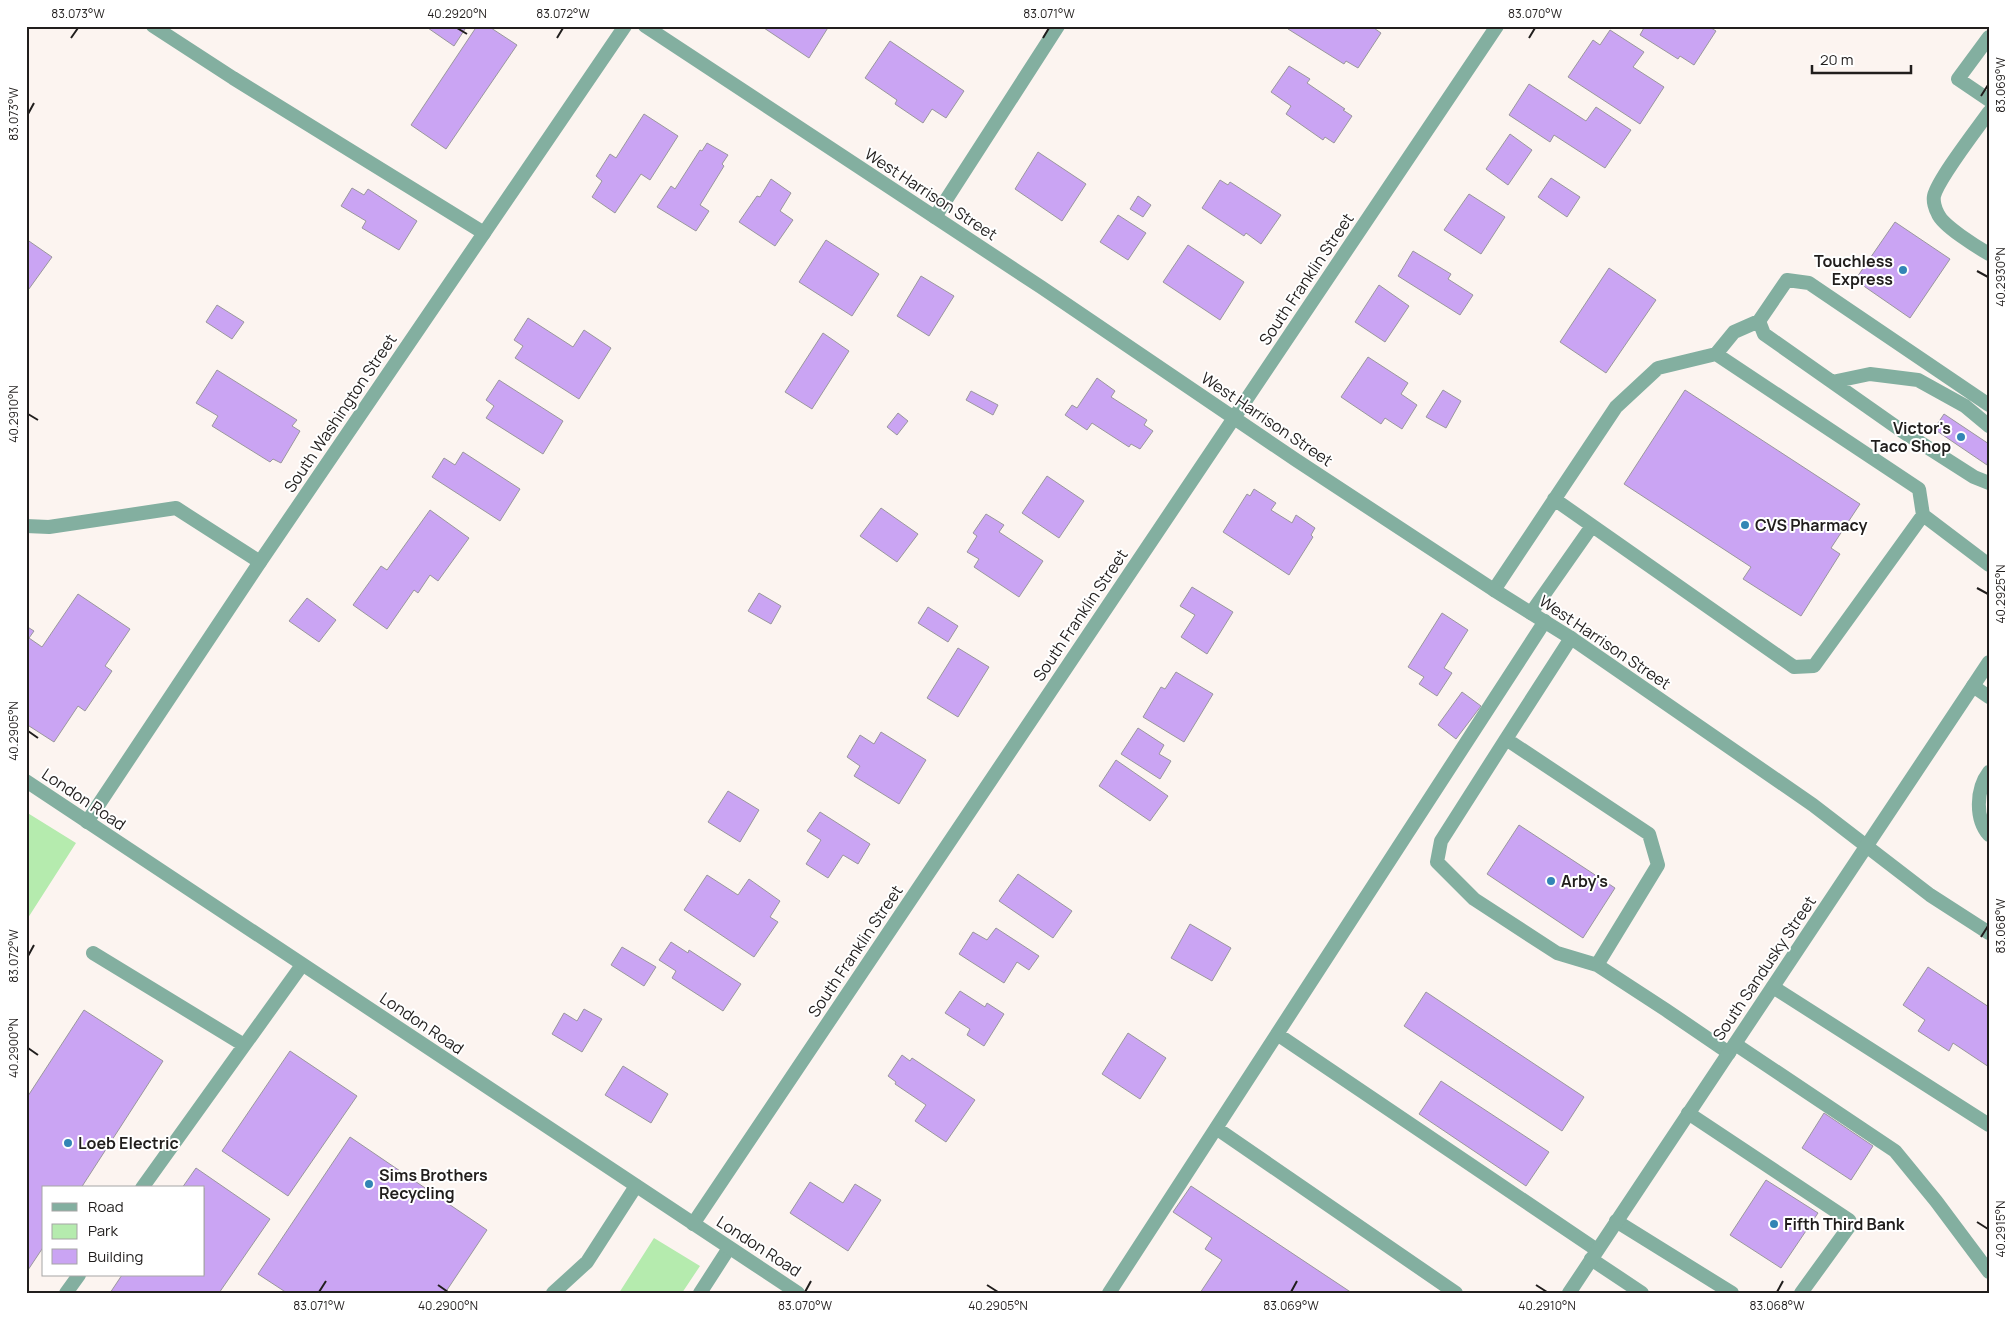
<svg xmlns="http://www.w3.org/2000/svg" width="2015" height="1319" font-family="Manrope,sans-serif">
	<rect width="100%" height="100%" fill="#fcf4f0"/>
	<path fill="#b5ebae" d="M26 812 76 843 26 921Z
		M654 1238 700 1266 682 1293H619Z"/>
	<path fill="#caa4f3" stroke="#9a979d" d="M425 26H467L454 46Z
		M477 26H488L517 45 446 149 411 125Z
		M761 26H829L809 58Z
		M1289 26H1371L1381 33 1358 68 1346 61 1344 64 1288 29Z
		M1645 26H1708L1716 31 1694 65 1680 56 1678 59 1640 35Z
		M1610 30 1644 52 1633 67 1664 87 1640 124 1568 77 1593 40 1600 45Z
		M890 41 964 91 946 118 932 109 923 123 895 104 897 100 865 78Z
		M1289 66 1310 79 1307 83 1345 109 1343 110 1352 116 1334 143 1325 137 1323 140 1286 114 1291 106 1271 92Z
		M1529 84 1586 121 1596 107 1631 130 1605 168 1554 135 1550 142 1509 115Z
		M644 114 678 136 650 180 641 174 615 213 592 197 602 181 596 176 610 154 616 158Z
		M1510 134 1532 150 1508 185 1486 169Z
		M707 143 728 155 722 164 724 166 700 205 709 211 696 231 657 207 671 186 675 189 700 150 702 151Z
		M1038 152 1086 184 1062 221 1015 189Z
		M1551 178 1580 197 1567 217 1538 197Z
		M771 179 791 193 780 211 793 220 775 246 739 222 757 196 760 197Z
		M1220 180 1228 185 1230 182 1281 215 1261 244 1246 233 1244 236 1202 208Z
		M352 188 364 195 368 189 417 221 399 250 362 228 366 221 341 206Z
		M1469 194 1505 217 1481 254 1444 230Z
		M1138 196 1151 205 1143 217 1130 209Z
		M1118 215 1146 233 1128 260 1100 242Z
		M1895 222 1950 259 1910 318 1855 280Z
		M26 239 52 257 26 293Z
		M826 240 879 274 852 316 799 282Z
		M1188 245 1244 282 1220 320 1163 282Z
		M1413 251 1451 274 1448 279 1473 295 1460 315 1398 276Z
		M1609 268 1656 300 1606 373 1560 342Z
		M921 276 954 296 929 336 897 316Z
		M1379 285 1409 306 1385 342 1355 322Z
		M217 305 244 322 232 339 206 322Z
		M528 318 573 347 584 330 611 348 579 399 515 358 523 346 514 340Z
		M823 333 849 351 812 409 785 392Z
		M1368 357 1408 383 1401 394 1417 405 1402 429 1385 418 1381 424 1341 397Z
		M217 370 297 420 292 426 300 431 281 463 273 459 270 462 212 426 218 416 196 403Z
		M1097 378 1115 391 1111 397 1147 420 1144 425 1153 431 1140 449 1131 444 1129 447 1092 423 1087 430 1065 415 1072 405 1077 408Z
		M499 380 563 421 543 454 486 418 494 406 486 400Z
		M1443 390 1461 401 1446 428 1426 417Z
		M1685 390 1860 504 1831 548 1840 554 1801 616 1743 579 1751 567 1624 484Z
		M971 391 998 405 993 415 966 400Z
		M898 413 908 421 897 435 887 427Z
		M1944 414 1989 444 1987 465 1934 429Z
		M463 452 520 489 500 521 432 477 444 458 455 465Z
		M1047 476 1084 501 1059 538 1022 513Z
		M1254 489 1276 503 1271 510 1292 523 1296 515 1315 528 1311 535 1313 537 1289 575 1223 532 1247 494 1250 496Z
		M881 508 918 534 897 562 860 536Z
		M430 510 469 538 438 581 430 575 418 593 414 590 387 629 353 605 381 566 387 570Z
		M986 514 1004 525 999 532 1043 561 1019 597 974 567 979 559 967 552 977 536 973 533Z
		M1192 587 1233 612 1207 654 1181 637 1195 615 1180 606Z
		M759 593 781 606 771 624 748 611Z
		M78 594 130 629 105 666 112 671 85 711 78 706 54 742 26 724V626L34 631 29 638 42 647Z
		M307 598 336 620 319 642 289 621Z
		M928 607 958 626 948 642 918 623Z
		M1442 613 1468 630 1444 668 1452 673 1437 696 1419 684 1424 677 1408 667Z
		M958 648 989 667 958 717 927 698Z
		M1176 672 1213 694 1184 742 1143 717 1161 687 1165 689Z
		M1462 692 1481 706 1456 739 1438 725Z
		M1138 728 1164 745 1159 754 1171 761 1160 779 1121 754Z
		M881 732 926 760 899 804 854 776 860 766 847 757 860 735 874 744Z
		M1116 760 1168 796 1150 821 1099 786Z
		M728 791 759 810 740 842 708 822Z
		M820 812 870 844 858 864 843 855 828 878 806 864 821 840 807 831Z
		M1519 825 1615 888 1583 938 1487 874Z
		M1018 874 1072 911 1053 938 999 901Z
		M707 875 738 895 749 879 780 901 770 917 778 922 754 957 684 910Z
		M1190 924 1231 948 1212 981 1171 958Z
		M996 928 1039 956 1029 970 1017 962 1004 983 959 954 973 932 987 940Z
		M671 942 688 953 689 950 741 984 723 1011 672 978 676 971 659 960Z
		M622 947 656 967 644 986 611 965Z
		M1928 967 1989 1007V1067L1953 1043 1949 1051 1918 1031 1925 1020 1903 1005Z
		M960 991 985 1007 987 1003 1004 1014 984 1046 967 1035 970 1029 945 1013Z
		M1426 992 1584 1097 1562 1131 1404 1026Z
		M584 1009 602 1019 582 1052 552 1034 564 1013 577 1021Z
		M84 1010 163 1061 81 1188H44V1246L26 1273V1099Z
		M1128 1033 1166 1058 1140 1099 1102 1074Z
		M290 1051 357 1096 288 1196 222 1151Z
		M902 1055 910 1061 912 1058 975 1100 946 1142 915 1121 926 1105 895 1084 896 1082 888 1076Z
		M623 1066 668 1094 651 1123 605 1095Z
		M1441 1081 1549 1152 1526 1186 1419 1114Z
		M1824 1113 1873 1146 1851 1180 1802 1148Z
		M350 1137 487 1230 445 1293H287L258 1274Z
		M196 1168 270 1219 219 1293H110L122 1275H204V1188H182Z
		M1766 1180 1818 1213 1781 1268 1730 1235Z
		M810 1182 843 1203 855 1184 881 1200 848 1251 790 1213Z
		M1191 1186 1352 1293H1200L1222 1260 1205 1249 1212 1238 1173 1212Z"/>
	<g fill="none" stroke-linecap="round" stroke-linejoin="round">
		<path stroke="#83afa0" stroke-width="14" d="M153 26 233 78 484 233
			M1989 37 1958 79 1989 100
			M1989 112C1977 129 1938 179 1934 196 1933 201 1935 209 1938 214 1943 226 1977 247 1989 254
			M935 217 1058 26
			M1716 354 1919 489 1923 515 1989 565
			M1832 382 1870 374 1918 380 1965 406 1989 426
			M1989 405 1809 283 1787 280 1759 321 1764 334 1902 431 1974 477 1989 483
			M1554 499 1794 667 1814 666 1923 515
			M26 526 49 527 176 508 260 562
			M1494 590 1616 407 1658 368 1716 354 1734 332 1759 321
			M1531 613 1592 526
			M1571 638 1506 739 1649 834 1658 865 1597 965 1666 1010 1729 1053
			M1973 686 1989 697
			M1506 739 1441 841 1437 862 1474 899 1557 953 1597 965
			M1989 772C1976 789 1975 819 1989 835
			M93 953 244 1045
			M1773 987 1989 1125
			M1277 1034 1597 1250
			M1735 1044 1895 1151 1936 1201 1989 1272
			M1688 1113 1849 1220 1851 1224 1801 1293
			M1216 1128 1456 1293
			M142 1188 302 965
			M1616 1221 1732 1293
			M1591 1259 1642 1293
			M66 1293 79 1275
			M553 1293 587 1262 636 1186
			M700 1293 729 1248
			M1109 1293 1545 621"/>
		<path stroke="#83afa0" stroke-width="14" d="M645 26 1041 287 1296 460 1494 590 1571 638 1813 805 1930 895 1989 933
			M87 822 260 562 625 26
			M693 1224 1497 26"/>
		<path stroke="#83afa0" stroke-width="14" d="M26 781 798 1293
			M1569 1293 1989 662"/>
	</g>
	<path fill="none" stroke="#211e1d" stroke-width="2" d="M457 28 467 34M71 38 78 28M557 38 563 28M1043 38 1049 28M1529 38 1535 28M1981 96 1988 85M28 114 34 103M1977 271 1988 277M28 414 38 420M1977 588 1988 594M28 731 38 738M1981 937 1988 926M28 956 34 945M28 1048 38 1055M1977 1222 1988 1229M438 1285 448 1292M987 1285 998 1292M1536 1285 1547 1292M319 1292 326 1281M805 1292 811 1281M1291 1292 1297 1281M1777 1292 1783 1281"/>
	<g fill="#3285b5" stroke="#fff" stroke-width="2">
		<circle cx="1903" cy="270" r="5"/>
		<circle cx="1961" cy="437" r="5"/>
		<circle cx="1745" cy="525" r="5"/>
		<circle cx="1551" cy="881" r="5"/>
		<circle cx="68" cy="1143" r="5"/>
		<circle cx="369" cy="1184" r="5"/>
		<circle cx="1774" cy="1224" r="5"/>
	</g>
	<g text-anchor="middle" stroke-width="4" stroke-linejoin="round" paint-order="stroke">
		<g font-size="16" fill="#211e1d" stroke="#fff">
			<text transform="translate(931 194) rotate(33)" y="6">West Harrison Street</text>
			<text transform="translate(1306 279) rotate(-56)" y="6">South Franklin Street</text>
			<text transform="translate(340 413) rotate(-56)" y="6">South Washington Street</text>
			<text transform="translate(1267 419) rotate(34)" y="6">West Harrison Street</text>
			<text transform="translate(1080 615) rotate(-56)" y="6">South Franklin Street</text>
			<text transform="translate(1605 642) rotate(34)" y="6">West Harrison Street</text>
			<text transform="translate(84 799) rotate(34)" y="6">London Road</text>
			<text transform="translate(855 951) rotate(-56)" y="6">South Franklin Street</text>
			<text transform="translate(1764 968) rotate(-56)" y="6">South Sandusky Street</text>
			<text transform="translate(422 1023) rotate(34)" y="6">London Road</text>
			<text transform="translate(759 1246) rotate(33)" y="6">London Road</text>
		</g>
		<g font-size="16" font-weight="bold" fill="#211e1d" stroke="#fff" text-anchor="start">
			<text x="1893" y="267" text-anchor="end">Touchless<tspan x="1893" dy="18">Express</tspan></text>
			<text x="1951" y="434" text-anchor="end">Victor's<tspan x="1951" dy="18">Taco Shop</tspan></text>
			<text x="1755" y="531">CVS Pharmacy</text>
			<text x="1561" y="887">Arby's</text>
			<text x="78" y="1149">Loeb Electric</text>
			<text x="379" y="1181">Sims Brothers<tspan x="379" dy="18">Recycling</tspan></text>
			<text x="1784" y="1230">Fifth Third Bank</text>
		</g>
	</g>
	<rect width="2015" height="1319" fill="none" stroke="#ffffff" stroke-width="55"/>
	<rect x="42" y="1186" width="162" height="90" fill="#ffffff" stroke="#a6a5a5"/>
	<rect x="52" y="1203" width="25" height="8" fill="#83afa0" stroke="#a6a5a5"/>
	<text x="88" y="1212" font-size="15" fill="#211e1d">Road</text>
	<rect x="52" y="1224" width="25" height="15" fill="#b5ebae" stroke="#a6a5a5"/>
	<text x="88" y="1236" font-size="15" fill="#211e1d">Park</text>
	<rect x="52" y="1249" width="25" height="15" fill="#caa4f3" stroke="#a6a5a5"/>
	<text x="88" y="1262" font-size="15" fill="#211e1d">Building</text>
	<path d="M1812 65v8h99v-8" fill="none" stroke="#211e1d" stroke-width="2.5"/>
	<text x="1820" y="65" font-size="15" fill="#211e1d" stroke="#ffffff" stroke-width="4" paint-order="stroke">20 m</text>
	<rect x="28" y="28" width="1960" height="1264" fill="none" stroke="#211e1d" stroke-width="2"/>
	<g font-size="12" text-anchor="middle" fill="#211e1d">
		<text x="78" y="18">83.073°W</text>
		<text x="457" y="18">40.2920°N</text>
		<text x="563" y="18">83.072°W</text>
		<text x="1049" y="18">83.071°W</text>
		<text x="1535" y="18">83.070°W</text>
		<text transform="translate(2001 85) rotate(-90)" y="4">83.069°W</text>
		<text transform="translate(14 114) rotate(-90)" y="4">83.073°W</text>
		<text transform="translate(2001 277) rotate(-90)" y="4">40.2930°N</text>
		<text transform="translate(14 414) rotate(-90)" y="4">40.2910°N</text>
		<text transform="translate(2001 594) rotate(-90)" y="4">40.2925°N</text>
		<text transform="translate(14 731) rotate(-90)" y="4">40.2905°N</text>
		<text transform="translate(2001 926) rotate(-90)" y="4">83.068°W</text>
		<text transform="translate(14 956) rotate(-90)" y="4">83.072°W</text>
		<text transform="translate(14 1048) rotate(-90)" y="4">40.2900°N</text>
		<text transform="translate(2001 1229) rotate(-90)" y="4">40.2915°N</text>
		<text x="319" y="1310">83.071°W</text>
		<text x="448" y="1310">40.2900°N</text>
		<text x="805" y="1310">83.070°W</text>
		<text x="998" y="1310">40.2905°N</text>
		<text x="1291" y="1310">83.069°W</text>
		<text x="1547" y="1310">40.2910°N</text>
		<text x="1777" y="1310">83.068°W</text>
	</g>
</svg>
